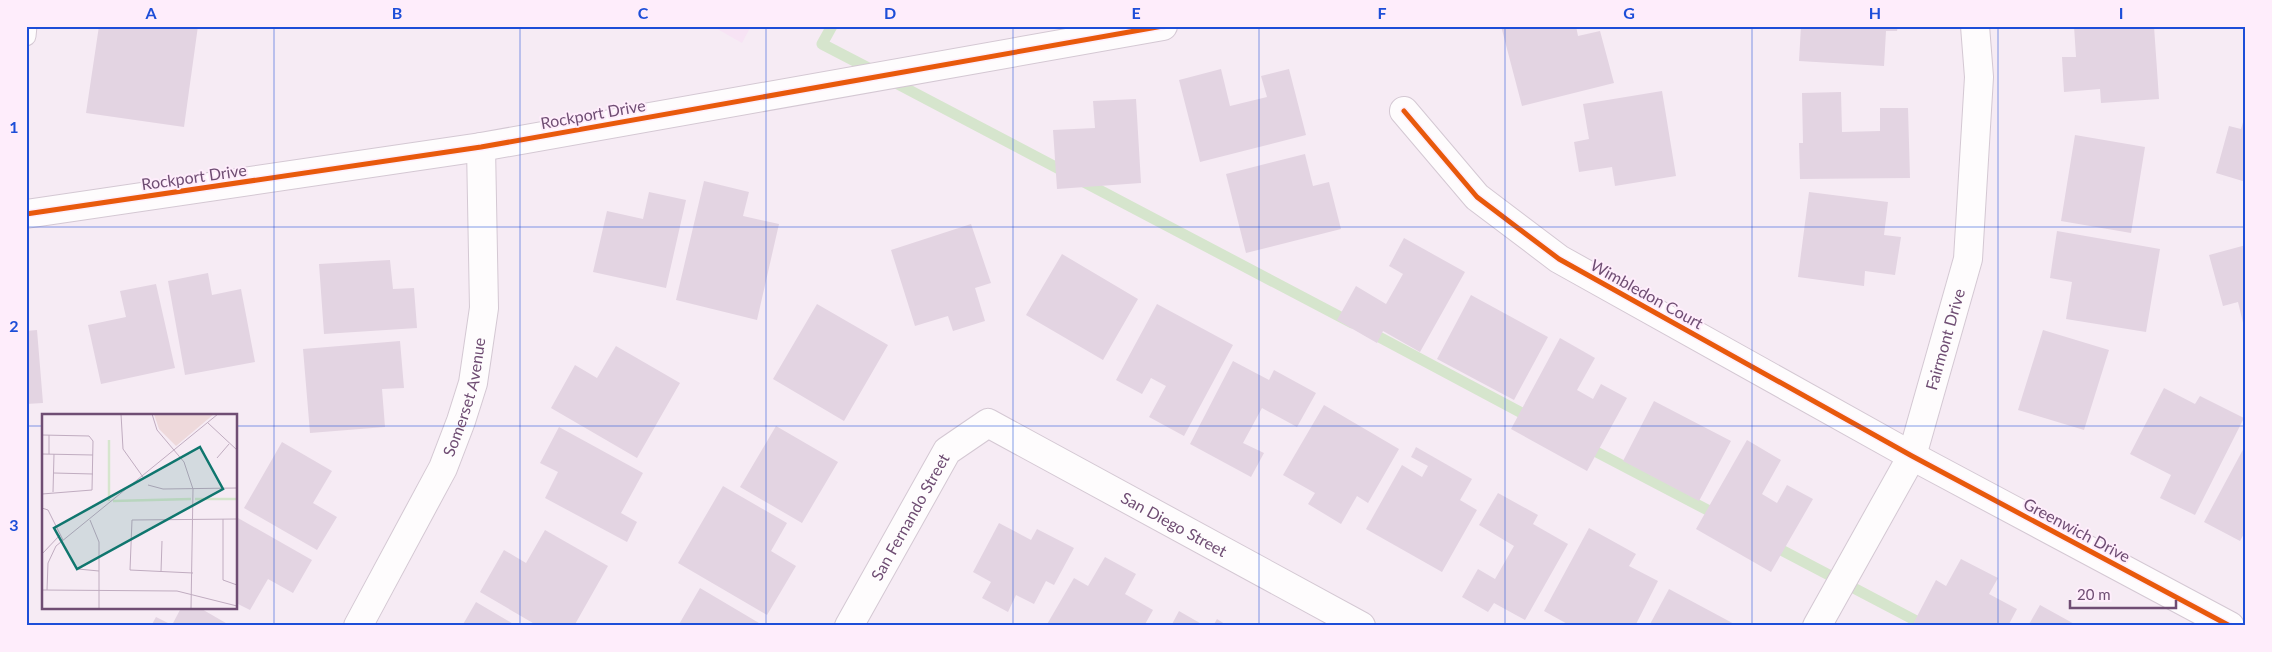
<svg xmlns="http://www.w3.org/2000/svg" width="2272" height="652" font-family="Lato,sans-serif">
	<rect width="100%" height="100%" fill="#f6ebf4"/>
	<path fill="#f7e3f4" d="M712 26H751L742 43Z"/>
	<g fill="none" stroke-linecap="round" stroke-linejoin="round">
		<path stroke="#d6e5cd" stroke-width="11" d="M832 26 822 44 876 72
			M890 80 1352 323
			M1366 330 1533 419
			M1585 446 1719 516
			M1770 544 1926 626"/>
	</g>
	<path fill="#e3d4e2" d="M99 26H198L184 127 86 113Z
		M1501 26H1576L1578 36 1600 31 1614 83 1522 106Z
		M1801 26H1898L1897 31H1886L1884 66 1799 61Z
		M2074 26H2154L2159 99 2101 103 2100 89 2064 92 2062 57H2076Z
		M1221 69 1230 106 1267 97 1261 76 1289 69 1306 135 1200 162 1179 80Z
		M1662 91 1676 176 1615 186 1612 167 1579 172 1574 142 1589 139 1583 104Z
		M1841 92 1842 132 1880 131V108H1908L1910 178 1800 179 1799 143H1803L1802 93Z
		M1136 99 1141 183 1057 189 1053 130 1095 128 1093 101Z
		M2246 112V182L2216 173 2229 126 2241 129Z
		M2075 135 2145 147 2131 233 2061 221Z
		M1305 154 1313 186 1329 182 1341 229 1246 253 1226 174Z
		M704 181 749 192 743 216 779 224 757 320 676 300Z
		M649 192 686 200 666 288 593 272 607 211 643 219Z
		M1809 192 1888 202 1884 235 1901 237 1895 275 1865 271 1864 286 1798 277Z
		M971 224 991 283 975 288 985 321 953 331 948 316 915 326 891 250Z
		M2057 231 2160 249 2146 332 2066 319 2072 282 2050 278Z
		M1404 238 1465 272 1420 352 1383 331 1377 343 1337 320 1356 286 1386 304 1403 274 1389 266Z
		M2246 245V331H2245L2238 302 2223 306 2209 255Z
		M1062 254 1138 299 1103 360 1026 315Z
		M390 260 393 289 414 288 417 328 324 334 319 264Z
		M208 273 212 295 241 289 255 362 185 375 168 281Z
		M156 284 175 368 101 384 88 325 126 317 120 291Z
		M1471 295 1548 337 1514 400 1437 359Z
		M817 304 888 345 844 421 773 379Z
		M1157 304 1233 345 1184 436 1149 417 1166 386 1151 378 1142 394 1116 380Z
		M37 330 43 403 26 404V331Z
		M2043 330 2109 350 2084 430 2018 410Z
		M1560 338 1595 358 1577 390 1593 399 1601 384 1627 398 1587 471 1511 429Z
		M400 341 404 388 382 389 385 427 310 433 303 349Z
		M616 346 680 383 637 458 551 408 575 365 597 378Z
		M1233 361 1269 380 1274 370 1316 393 1297 427 1262 408 1243 443 1264 453 1251 477 1190 444Z
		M2164 388 2195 404 2200 396 2244 418 2195 515 2160 498 2171 475 2130 454Z
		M1654 401 1731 441 1699 501 1623 461Z
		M1324 405 1399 449 1368 503 1357 496 1341 524 1308 504 1315 493 1283 475Z
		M776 426 838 462 802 523 740 487Z
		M559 427 643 473 621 513 637 522 627 542 545 498 558 472 540 463Z
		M1747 440 1781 460 1762 494 1777 503 1787 485 1813 499 1771 572 1696 529Z
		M282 442 332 471 313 503 337 517 317 550 244 508Z
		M2246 444V530L2240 541 2204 522Z
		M1416 447 1472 479 1460 500 1477 510 1442 572 1366 529 1402 465 1422 477 1428 466 1411 457Z
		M723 486 787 523 771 551 796 566 767 615 678 563Z
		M1498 493 1538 515 1533 524 1568 544 1525 620 1494 603 1488 612 1462 597 1478 569 1495 579 1514 546 1479 525Z
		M238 518 312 560 293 593 268 579 250 610 236 603V521Z
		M999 523 1031 540 1037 529 1074 548 1054 585 1046 581 1034 604 1016 595 1008 612 982 598 991 582 973 572Z
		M1589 528 1636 554 1629 566 1658 581 1635 626H1571L1544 611Z
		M545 530 608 566 574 626H538L480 592 504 550 526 563Z
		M1105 557 1136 574 1125 594 1153 610 1144 626H1046L1074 578 1088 586Z
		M1961 559 1998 578 1989 594 2017 609 2008 626H1912L1936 580 1946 586Z
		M700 588 759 623 757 626H678Z
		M1669 589 1738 626H1649Z
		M476 602 517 626H462Z
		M2040 605 2078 626H2028Z
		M181 608H200L231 626H151L156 617 172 625Z
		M1179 611 1205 626H1171Z
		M1217 619 1228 626H1213Z"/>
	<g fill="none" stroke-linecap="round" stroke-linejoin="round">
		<g stroke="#d4c8d3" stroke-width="21">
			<path id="service" d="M26 36 27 26"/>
		</g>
		<g stroke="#d4c8d3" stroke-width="30">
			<g id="minor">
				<path d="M1404 111 1477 197 1559 259 1912 456 2230 626"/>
				<path d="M26 214 481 147 1163 26"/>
				<path id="s1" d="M358 626 443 468 461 421 473 383 484 308 481 147"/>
				<path id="s2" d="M849 626 947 451 988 423 1361 626"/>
				<path id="s3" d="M1817 626 1912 456 1968 259 1979 77 1975 26"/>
			</g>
		</g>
		<use href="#service" stroke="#fefcfd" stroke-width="19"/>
		<use href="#minor" stroke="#fefcfd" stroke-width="28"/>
		<g stroke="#feedfb" stroke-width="8">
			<path id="cycleway" d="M1404 111 1477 197 1559 259 1912 456 2230 626
				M26 214 481 147 1163 26"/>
		</g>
		<use href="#cycleway" stroke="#e8590c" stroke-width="5"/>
	</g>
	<path fill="none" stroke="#1d4ed8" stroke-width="1" stroke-opacity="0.55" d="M274 26V626M520 26V626M766 26V626M1013 26V626M1259 26V626M1505 26V626M1752 26V626M1998 26V626M26 227H2246M26 426H44M236 426H2246"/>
	<g text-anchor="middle" stroke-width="4" stroke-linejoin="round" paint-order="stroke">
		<g font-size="16" fill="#6f4d73" stroke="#feedfb">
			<text transform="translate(593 114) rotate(-10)" y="6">Rockport Drive</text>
			<text transform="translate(194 177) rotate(-8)" y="6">Rockport Drive</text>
			<text transform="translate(1647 294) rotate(29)" y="6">Wimbledon Court</text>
			<text dy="6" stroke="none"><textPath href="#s3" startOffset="316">Fairmont Drive</textPath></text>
			<text dy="6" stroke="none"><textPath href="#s1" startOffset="254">Somerset Avenue</textPath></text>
			<text dy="6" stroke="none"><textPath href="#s2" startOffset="125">San Fernando Street</textPath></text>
			<text dy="6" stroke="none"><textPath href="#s2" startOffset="462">San Diego Street</textPath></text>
			<text transform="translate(2077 530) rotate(28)" y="6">Greenwich Drive</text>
		</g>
	</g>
	<g transform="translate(42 414)">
		<rect width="195" height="195" fill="#f6ebf4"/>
		<path d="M112 0H172L134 32 117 15Z" fill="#eed9db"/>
		<path fill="none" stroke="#d6e5cd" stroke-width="2.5" d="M153 85H195M67 87V26M71 87 149 85"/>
		<path fill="none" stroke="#c0acc0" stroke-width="1" d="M79 0 81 35 101 63M110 0 115 16 142 48 151 75 149 195M166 9 195 36M0 21 47 22 51 27 50 76 0 80M0 40 51 41M7 40V21M175 44 187 30M12 59 51 60M106 71 121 75 195 74M11 78 12 40M0 94 6 96 21 126M181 105V166L195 171M48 106 57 128V195M0 140 18 121M36 155 57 157M119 158 120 127M151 159 88 156 90 106 195 105M0 176 135 177 195 192M5 176 6 149 14 132 176 0"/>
		<path fill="#0f766e" fill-opacity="0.15" stroke="#0f766e" stroke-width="2.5" d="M158 33 181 75 35 155 12 114Z"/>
		<rect width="195" height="195" fill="none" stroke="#6f4d73" stroke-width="2.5"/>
	</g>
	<rect width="2272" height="652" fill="none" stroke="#feedfb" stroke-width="55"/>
	<path d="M2070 600v8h106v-8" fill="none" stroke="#6f4d73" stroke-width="2.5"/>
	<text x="2077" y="600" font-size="15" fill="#6f4d73" stroke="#feedfb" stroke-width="4" paint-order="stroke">20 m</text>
	<rect x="28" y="28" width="2216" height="596" fill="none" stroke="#1d4ed8" stroke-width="2"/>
	<g font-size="16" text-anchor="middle" font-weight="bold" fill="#1d4ed8">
		<text x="151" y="19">A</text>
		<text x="397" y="19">B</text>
		<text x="643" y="19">C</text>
		<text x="890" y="19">D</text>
		<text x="1136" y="19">E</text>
		<text x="1382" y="19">F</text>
		<text x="1629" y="19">G</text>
		<text x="1875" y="19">H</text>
		<text x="2121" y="19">I</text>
		<text x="14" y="133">1</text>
		<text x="14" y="332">2</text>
		<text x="14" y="531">3</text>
	</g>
</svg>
